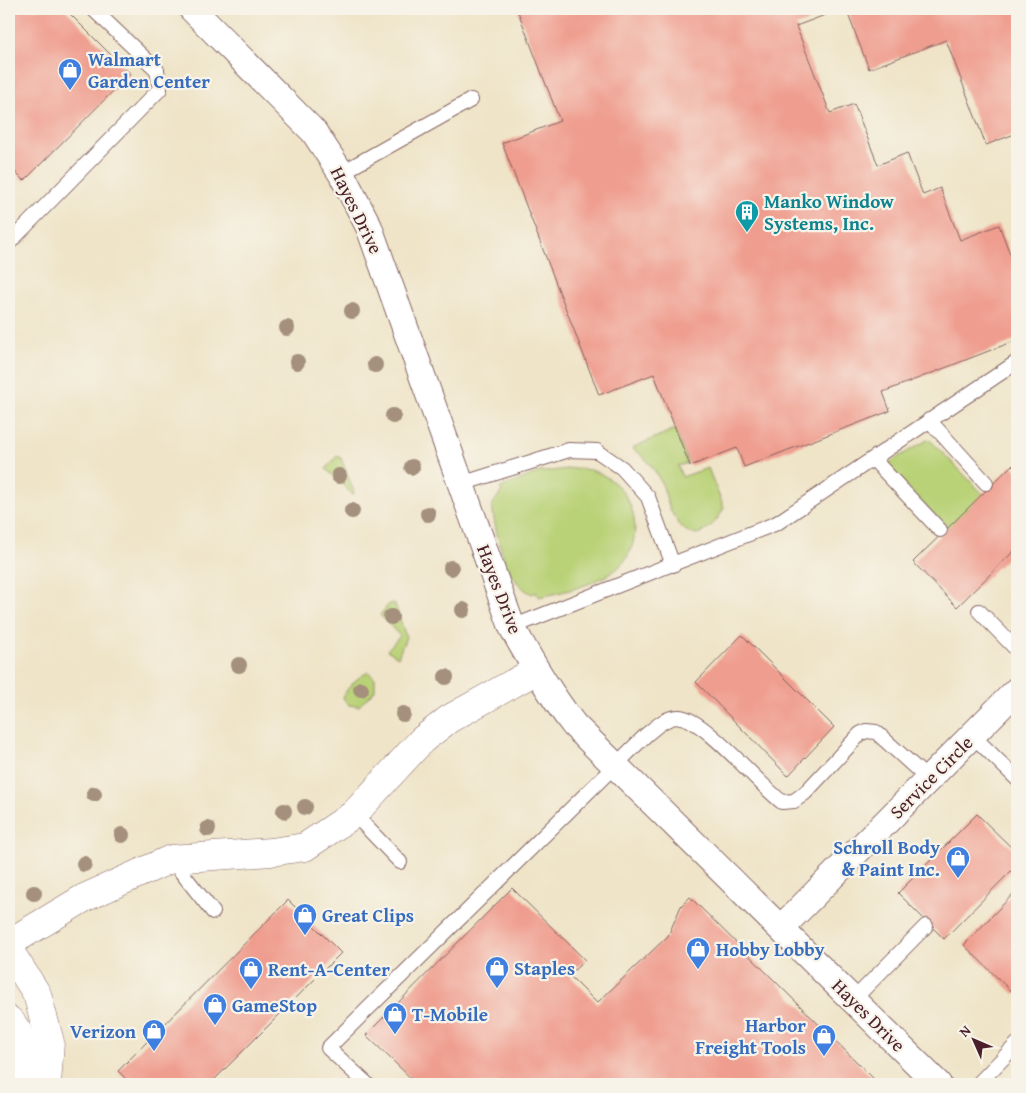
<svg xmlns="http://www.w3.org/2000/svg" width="1026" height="1093" font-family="'Gentium Book Plus',serif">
	<rect width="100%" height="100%" fill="#f7f3e8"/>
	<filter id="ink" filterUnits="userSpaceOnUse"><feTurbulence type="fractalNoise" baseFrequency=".02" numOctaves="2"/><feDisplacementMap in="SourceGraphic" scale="10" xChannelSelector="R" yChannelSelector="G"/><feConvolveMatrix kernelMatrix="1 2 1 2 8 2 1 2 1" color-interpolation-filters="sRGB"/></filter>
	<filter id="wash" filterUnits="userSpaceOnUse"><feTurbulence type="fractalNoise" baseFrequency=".0096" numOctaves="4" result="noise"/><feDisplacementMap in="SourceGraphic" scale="20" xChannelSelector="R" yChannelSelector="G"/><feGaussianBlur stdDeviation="1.12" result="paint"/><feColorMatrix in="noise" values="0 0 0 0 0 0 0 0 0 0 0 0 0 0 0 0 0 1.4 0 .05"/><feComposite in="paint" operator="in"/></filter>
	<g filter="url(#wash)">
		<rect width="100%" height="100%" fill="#efe4c8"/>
		<path fill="#b9d277" stroke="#827851" d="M675 429 688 463 678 466 682 477 708 468 724 508C707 539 687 545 670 509 666 500 665 489 660 480 653 466 644 456 632 448Z
			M929 439 983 494 948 528 885 465Z
			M337 456 341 458 354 492 353 495 326 469Z
			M574 468C586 469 596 470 606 477 637 494 645 541 620 566 602 583 562 593 538 597L536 592 532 594C504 581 496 533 492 505L502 491 500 488 542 471 544 472Z
			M390 603 395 604 406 637 398 657 387 650 400 636 380 615Z
			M368 672 375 678V690L359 706 349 705 343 698C345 689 360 675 368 672Z"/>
		<g id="blocks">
			<path fill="#ef9d8e" d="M9 9H65L130 74 24 181 9 166Z
				M517 9H841L796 26 830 113 854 104 878 165 907 153 923 195 940 188 960 240 999 225 1017 272V340L883 392 890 411 744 467 737 448 690 466 654 374 599 395 502 143 560 121Z
				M846 9H1017V133L986 145 946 40 869 69Z
				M1012 465 1017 470V548L957 607 913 562Z
				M742 635 834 727 788 776 696 682Z
				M977 814 1017 853V865L944 939 898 893Z
				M512 888 585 960 569 975 597 1003 668 936 681 906 690 897 879 1084H417L366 1035Z
				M1017 890V991L1014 994 964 945Z
				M288 900 341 953 210 1084H131L118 1071Z"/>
		</g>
	</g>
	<g filter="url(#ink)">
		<use href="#blocks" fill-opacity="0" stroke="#846462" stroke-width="1"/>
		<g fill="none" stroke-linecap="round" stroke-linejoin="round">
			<g stroke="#846462" stroke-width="16">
				<path id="service" d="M341 173 471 100
					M9 243 160 89 157 70 93 9
					M929 420 986 483
					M873 459 940 530
					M461 484 569 450 597 451 622 468 648 497 673 565
					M979 611 1017 650
					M512 627 777 523 1017 362
					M972 735 1017 779
					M354 814 400 862
					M171 859 213 912
					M853 1000 926 926
					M367 1084 328 1048 646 735C656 727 665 717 679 717 703 717 759 785 782 802L794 801 805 793 860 734 866 731 876 732 928 779
					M978 1084 1017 1044"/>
			</g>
			<g stroke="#846462" stroke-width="28">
				<path id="minor" d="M192 9 314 132 341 173 369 227 512 627C531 662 550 694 574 725L938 1084
					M781 928 1017 690"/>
			</g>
			<g stroke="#846462" stroke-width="29">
				<path id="tertiary" d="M9 943 84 898 171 859 271 852 305 847 354 814 422 740 449 719 535 671
					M9 950 37 994 50 1042 47 1084
					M9 1020C25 1035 27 1063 30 1084"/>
			</g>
			<use href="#service" stroke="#fff" stroke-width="14"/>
			<use href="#minor" stroke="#fff" stroke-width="26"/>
			<use href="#tertiary" stroke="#fff" stroke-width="28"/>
		</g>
		<g fill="#a4907c">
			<circle cx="352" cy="311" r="8"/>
			<circle cx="287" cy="328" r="8"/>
			<circle cx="297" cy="362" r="8"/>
			<circle cx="375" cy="365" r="8"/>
			<circle cx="393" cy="416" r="8"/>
			<circle cx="412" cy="467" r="8"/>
			<circle cx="339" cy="476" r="8"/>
			<circle cx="352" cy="511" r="8"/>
			<circle cx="428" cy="514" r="8"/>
			<circle cx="451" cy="568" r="8"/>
			<circle cx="463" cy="610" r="8"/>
			<circle cx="391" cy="617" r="8"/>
			<circle cx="239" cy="665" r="8"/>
			<circle cx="446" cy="677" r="8"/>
			<circle cx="361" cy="689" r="8"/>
			<circle cx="403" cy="714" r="8"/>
			<circle cx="94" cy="794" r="8"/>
			<circle cx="305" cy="807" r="8"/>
			<circle cx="284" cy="811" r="8"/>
			<circle cx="208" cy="829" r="8"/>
			<circle cx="122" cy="835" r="8"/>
			<circle cx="84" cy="864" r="8"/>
			<circle cx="34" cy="893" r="8"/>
		</g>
	</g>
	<defs>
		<g id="shop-pin" transform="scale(1.25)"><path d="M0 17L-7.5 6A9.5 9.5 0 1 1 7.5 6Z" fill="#3f7fe0" stroke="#f7f3e8"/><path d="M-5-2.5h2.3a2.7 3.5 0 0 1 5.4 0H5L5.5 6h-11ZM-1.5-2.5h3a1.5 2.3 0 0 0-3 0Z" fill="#fff"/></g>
		<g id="building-pin" transform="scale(1.25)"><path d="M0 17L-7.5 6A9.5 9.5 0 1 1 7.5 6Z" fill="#0f9aa8" stroke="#f7f3e8"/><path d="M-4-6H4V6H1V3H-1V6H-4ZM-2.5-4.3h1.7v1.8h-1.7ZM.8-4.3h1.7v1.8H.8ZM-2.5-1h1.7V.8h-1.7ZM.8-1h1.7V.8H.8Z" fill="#fff"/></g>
	</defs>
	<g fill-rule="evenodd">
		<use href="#shop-pin" x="70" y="70"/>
		<use href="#building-pin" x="747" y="212"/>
		<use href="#shop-pin" x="958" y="858"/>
		<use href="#shop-pin" x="305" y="915"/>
		<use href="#shop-pin" x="698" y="949"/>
		<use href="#shop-pin" x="497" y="968"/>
		<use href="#shop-pin" x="251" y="969"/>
		<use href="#shop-pin" x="215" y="1005"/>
		<use href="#shop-pin" x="395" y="1014"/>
		<use href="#shop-pin" x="154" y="1031"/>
		<use href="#shop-pin" x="824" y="1036"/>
	</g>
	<g text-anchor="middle" stroke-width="4.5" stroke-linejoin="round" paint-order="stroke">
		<g font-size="19" font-weight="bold" fill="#366cbe" stroke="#f7f3e8" text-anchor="start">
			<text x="88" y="66">Walmart<tspan x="88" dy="22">Garden Center</tspan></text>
			<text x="940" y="854" text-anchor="end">Schroll Body<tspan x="940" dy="22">&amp; Paint Inc.</tspan></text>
			<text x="322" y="922">Great Clips</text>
			<text x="716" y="956">Hobby Lobby</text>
			<text x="514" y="975">Staples</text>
			<text x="268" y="976">Rent-A-Center</text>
			<text x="232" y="1012">GameStop</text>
			<text x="412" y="1021">T-Mobile</text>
			<text x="806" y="1032" text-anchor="end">Harbor<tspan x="806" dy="22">Freight Tools</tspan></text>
			<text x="136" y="1038" text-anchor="end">Verizon</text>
		</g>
		<g font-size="19" font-weight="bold" fill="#0d838f" stroke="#f7f3e8" text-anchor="start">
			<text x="764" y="208">Manko Window<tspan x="764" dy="22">Systems, Inc.</tspan></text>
		</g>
		<g font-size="19" fill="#4a1f2b" stroke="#f7f3e8">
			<text transform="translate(357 210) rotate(64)" y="7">Hayes Drive</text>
			<text transform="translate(500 589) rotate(69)" y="7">Hayes Drive</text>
			<text transform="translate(931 777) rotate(-45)" y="7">Service Circle</text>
			<text transform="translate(869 1015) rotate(45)" y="7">Hayes Drive</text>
		</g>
	</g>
	<rect width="1026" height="1093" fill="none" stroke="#f7f3e8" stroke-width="30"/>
	<g transform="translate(974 1040) rotate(315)" stroke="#f7f3e8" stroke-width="4" paint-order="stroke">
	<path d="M0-4L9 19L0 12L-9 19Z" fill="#4a1f2b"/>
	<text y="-8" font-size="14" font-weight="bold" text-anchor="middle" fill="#4a1f2b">N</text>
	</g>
</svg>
